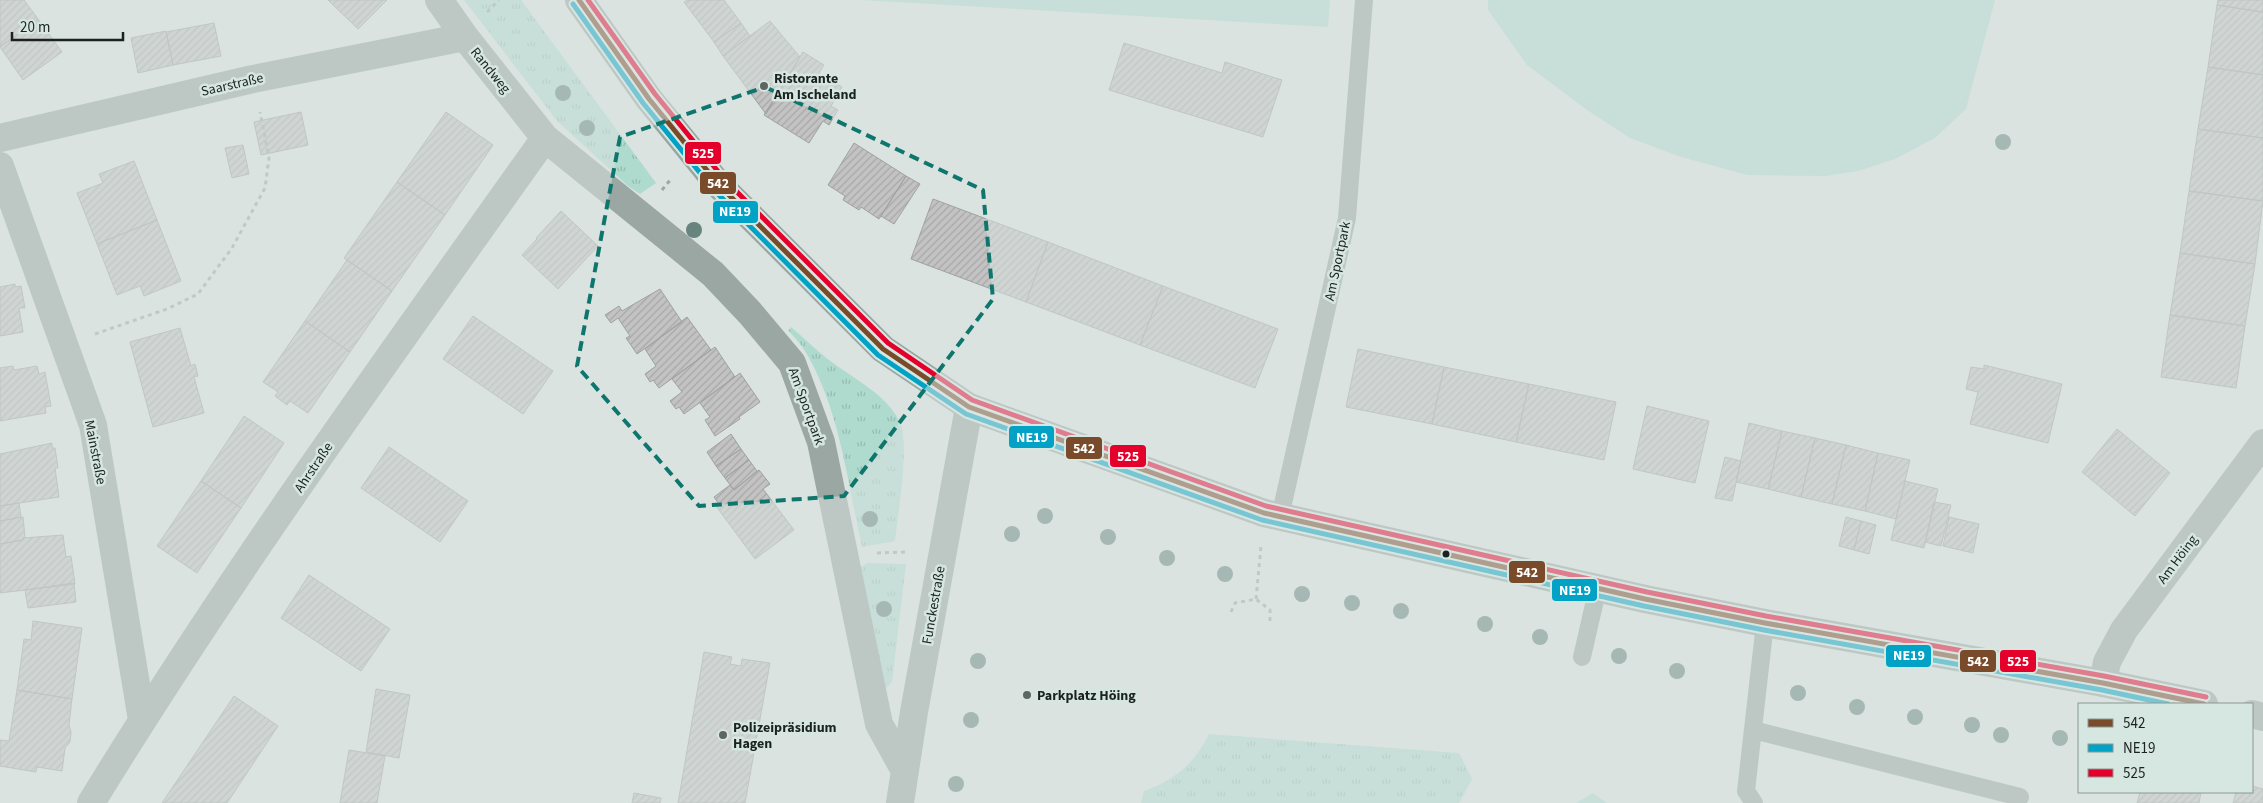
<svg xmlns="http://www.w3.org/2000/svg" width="2263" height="803" font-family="'Source Sans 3',sans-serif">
	<defs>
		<pattern id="grass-tufts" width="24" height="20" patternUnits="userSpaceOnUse" patternTransform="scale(1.25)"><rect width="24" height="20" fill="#afdace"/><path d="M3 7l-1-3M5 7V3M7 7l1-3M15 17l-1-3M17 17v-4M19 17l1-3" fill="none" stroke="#96bbb1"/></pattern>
		<pattern id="building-hatch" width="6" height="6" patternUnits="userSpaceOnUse" patternTransform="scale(1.25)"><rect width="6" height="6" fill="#c2c3c2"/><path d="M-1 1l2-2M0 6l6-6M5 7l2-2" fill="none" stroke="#a6a7a6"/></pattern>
	</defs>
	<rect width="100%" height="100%" fill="#dae3e0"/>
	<path fill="url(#grass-tufts)" d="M464 0H521L656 183 640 194 628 186 557 121Z
		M791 327C804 338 816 350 829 360 853 379 891 396 901 426 909 448 898 514 895 541L862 547C848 484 839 406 805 351 801 344 794 337 788 330Z
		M867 563 906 564 892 682 885 689 880 684 861 567Z
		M1209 734 1459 753 1472 779 1459 803H1141L1144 791C1175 780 1195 763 1209 734Z
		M1593 793 1607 803H1576Z"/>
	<path fill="#afdace" d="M861 0H1330L1328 27Z
		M1488 0H1995L1966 109 1935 138 1895 159 1858 171 1825 176 1747 175 1678 156 1630 138 1587 110 1527 65 1488 10Z"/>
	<path fill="url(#building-hatch)" stroke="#a0a2a1" d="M0 0H24L38 19 0 47Z
		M328 0H387L358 29Z
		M687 0H724L741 23 714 42 684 2Z
		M2218 0H2263V12L2217 5Z
		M2217 5 2263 12V75L2208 67Z
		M38 19 62 52 23 80 0 47Z
		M770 21 800 57 766 114 723 56Z
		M214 23 221 56 173 65 166 32Z
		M741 23 750 36 723 56 714 42Z
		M166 31 173 65 138 73 131 38Z
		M1124 43 1222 73 1225 62 1282 80 1263 137 1109 90Z
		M803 52 824 65 819 73 842 87 831 106 838 110 829 125 823 121 809 143 764 115Z
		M2208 67 2263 75V138L2198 129Z
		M301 112 308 145 261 155 254 122Z
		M446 112 493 145 445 215 397 182Z
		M2198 129 2263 138V201L2189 191Z
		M854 143 906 176 879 219 861 207 859 210 843 200 845 196 828 185Z
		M243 145 249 174 232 178 225 148Z
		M134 161 157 220 97 244 77 193 103 183 99 174Z
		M906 176 920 184 894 224 881 216Z
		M397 182 445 215 392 291 344 258Z
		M2189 191 2263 201 2255 264 2180 253Z
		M933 199 1048 242 1026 302 911 259Z
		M561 211 598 246 558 289 522 255 537 239 536 238Z
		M157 220 181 281 144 296 140 286 117 295 97 244Z
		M1048 242 1163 286 1140 345 1026 302Z
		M2180 253 2255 264 2245 326 2170 315Z
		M347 260 392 291 350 352 305 321Z
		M15 284V287L21 286 25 308H19L23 332 0 336V287Z
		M1163 286 1278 329 1255 388 1140 345Z
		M660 289 682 322 637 354 626 338 630 336 618 318 611 323 605 315 619 306 622 311Z
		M2170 315 2245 326 2236 388 2161 377Z
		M473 316 553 371 523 414 443 359Z
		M687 317 711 350 659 388 653 380 650 382 645 374 656 366 645 349Z
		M305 321 350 352 308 413 290 401 287 405 275 396 278 392 263 382Z
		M180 328 191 366 195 364 198 376 194 377 204 413 153 427 130 342Z
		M715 347 735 377 684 414 679 407 676 409 670 401 682 392 672 379Z
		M1358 349 1444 367 1432 424 1346 407Z
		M1984 365 2062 384 2048 443 1970 424 1978 392 1966 389 1971 367 1984 369Z
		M13 366 14 370 37 366 39 374 45 372 51 406 45 407 46 413 0 421V368Z
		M1444 367 1529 384 1516 442 1432 424Z
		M740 373 760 402 739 417 740 419 715 436 705 420 710 417 700 403Z
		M1529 384 1616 402 1604 460 1516 442Z
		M1647 406 1709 421 1695 483 1633 469Z
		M244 416 284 443 241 508 201 481Z
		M1749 423 1782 431 1768 489 1736 482Z
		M2117 429 2170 473 2135 516 2082 472Z
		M1782 431 1815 438 1801 497 1768 489Z
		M731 434 741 449 716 466 707 452Z
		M1815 438 1846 445 1832 504 1801 497Z
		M52 443V448H55L58 468H55L59 497 0 506V454Z
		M1846 445 1878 453 1865 511 1832 504Z
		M389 447 468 501 440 542 361 488Z
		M741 449 749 460 725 478 716 466Z
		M1878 453 1910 460 1896 519 1865 511Z
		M1725 457 1741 461 1732 501 1715 498Z
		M749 460 757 471 734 490 725 478Z
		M759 470 770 484 763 489 794 530 755 559 716 506 719 504 714 497 730 485 734 490Z
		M201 481 241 508 197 573 157 546Z
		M1905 481 1938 489 1924 548 1891 540Z
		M1934 502 1951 505 1941 546 1925 542Z
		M19 503 21 517 0 521V506Z
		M23 517 25 537 23 538V540L0 544V521Z
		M1846 517 1861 521 1854 550 1839 546Z
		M1949 517 1979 524 1973 553 1943 546Z
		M1861 521 1876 525 1869 554 1854 550Z
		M63 535 66 557 71 556 75 584 0 593V544L23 540V538Z
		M309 575 390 629 361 671 281 618Z
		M74 583 76 602 28 608 25 590Z
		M33 621 82 628 72 699 17 690 24 639 31 640Z
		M704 652 732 657 730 664 741 666 742 659 770 663 745 803H678Z
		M376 689 410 695 399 758 366 752Z
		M17 690 72 699 69 725 71 732 70 742 65 748 62 771 37 767 36 772 0 766V740L9 741Z
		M234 696 278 726 227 803H162Z
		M349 750 385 756 377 803H340Z
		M2252 786 2263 789V803H2233L2236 792H2252Z
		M2140 792H2201L2199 803H2137Z
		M634 793 661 798 660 803H632Z"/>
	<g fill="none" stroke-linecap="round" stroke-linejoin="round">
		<path stroke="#9ea8a5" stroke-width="3" stroke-dasharray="4 4" stroke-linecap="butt" d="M487 12 499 0
			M662 190 671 179
			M95 334 167 309 198 294 232 248 265 188 269 158 260 112
			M877 553 908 552
			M1256 599 1261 546
			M1231 612 1235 603 1256 599 1270 610V622"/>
		<path stroke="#9aa7a3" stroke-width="18" d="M1280 517 1347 218 1364 0
			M1582 657 1598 587
			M1753 730 2020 797
			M1754 803 1746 791 1765 623"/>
		<path stroke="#9aa7a3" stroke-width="28" d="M439 0 465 37 545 138 713 274 750 313 792 363 821 442 879 724 905 771
			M0 138 253 79 465 37
			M0 166 93 425 142 720
			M2103 683 2107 662 2124 630 2263 443
			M91 803C231 574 390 356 545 138
			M900 803 914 712 969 407"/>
		<path stroke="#99a5a1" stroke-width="28" d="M579 0 649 99 719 185 883 349 969 407 1264 513 1645 599 1765 623 2103 683 2204 704
			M2252 714 2263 717"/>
		<g stroke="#d6e7e1" stroke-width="9">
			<path id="bus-1" d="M579 0 649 99 719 185 883 349 969 407 1264 513 1645 599 1765 623 2103 683 2204 704"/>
		</g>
		<g stroke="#d6e7e1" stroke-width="9">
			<path id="bus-2" d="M573 4 643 103 714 190 878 355 966 414 1262 520 1644 606 1764 630 2102 690 2168 704"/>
		</g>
		<g stroke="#d6e7e1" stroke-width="9">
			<path id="bus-3" d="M588 0 655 94 725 180 888 343 972 400 1266 506 1647 592 1766 616 2104 676 2206 697"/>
		</g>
		<use href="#bus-1" stroke="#7a4b2a" stroke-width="5"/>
		<use href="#bus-2" stroke="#01a2c5" stroke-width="5"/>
		<use href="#bus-3" stroke="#e4002b" stroke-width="5"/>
	</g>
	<g fill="#67847e">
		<circle cx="563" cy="93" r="8"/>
		<circle cx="587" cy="128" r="8"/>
		<circle cx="2003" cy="142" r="8"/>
		<circle cx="694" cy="230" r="8"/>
		<circle cx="1045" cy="516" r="8"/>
		<circle cx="870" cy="519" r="8"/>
		<circle cx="1012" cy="534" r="8"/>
		<circle cx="1108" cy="537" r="8"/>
		<circle cx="1167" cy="558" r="8"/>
		<circle cx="1225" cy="574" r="8"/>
		<circle cx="1302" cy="594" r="8"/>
		<circle cx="1352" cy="603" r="8"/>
		<circle cx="884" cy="609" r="8"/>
		<circle cx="1401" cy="611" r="8"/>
		<circle cx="1485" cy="624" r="8"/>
		<circle cx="1540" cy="637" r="8"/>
		<circle cx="1619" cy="656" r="8"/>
		<circle cx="978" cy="661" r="8"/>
		<circle cx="1677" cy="671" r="8"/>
		<circle cx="1798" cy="693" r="8"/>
		<circle cx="1857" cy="707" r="8"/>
		<circle cx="1915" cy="717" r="8"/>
		<circle cx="971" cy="720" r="8"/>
		<circle cx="1972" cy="725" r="8"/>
		<circle cx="2001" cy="735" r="8"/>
		<circle cx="2060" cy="738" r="8"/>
		<circle cx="956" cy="784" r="8"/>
	</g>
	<path d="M0 0H2263V803H0ZM765 87 983 190 993 299 844 496 699 506 577 366 620 137Z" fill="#dae3e0" fill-opacity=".55" fill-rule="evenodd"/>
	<path fill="none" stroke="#0f766e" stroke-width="4" stroke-dasharray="10 6" stroke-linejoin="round" d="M765 87 983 190 993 299 844 496 699 506 577 366 620 137Z"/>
	<g fill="#5e6663" stroke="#d6e7e1" stroke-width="2">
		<circle cx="764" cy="86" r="5"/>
		<circle cx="1027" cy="695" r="5"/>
		<circle cx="723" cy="735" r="5"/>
	</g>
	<circle fill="#1c2220" stroke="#d6e7e1" stroke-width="2" cx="1446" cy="554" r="4.5"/>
	<g text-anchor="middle" stroke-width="5" stroke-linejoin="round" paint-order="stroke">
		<g font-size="14" fill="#1c2220" stroke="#d6e7e1">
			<text transform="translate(491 70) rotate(51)" y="5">Randweg</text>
			<text transform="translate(232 84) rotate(-13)" y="5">Saarstraße</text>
			<text transform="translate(1337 261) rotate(-78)" y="5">Am Sportpark</text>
			<text transform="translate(807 406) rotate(70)" y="5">Am Sportpark</text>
			<text transform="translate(96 452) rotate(79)" y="5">Mainstraße</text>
			<text transform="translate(313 467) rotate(-56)" y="5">Ahrstraße</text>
			<text transform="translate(2177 559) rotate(-53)" y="5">Am Höing</text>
			<text transform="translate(933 605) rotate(-80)" y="5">Funckestraße</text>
		</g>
		<g font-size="14" font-weight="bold" fill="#1c2220" stroke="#d6e7e1" text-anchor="start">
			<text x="774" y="83">Ristorante<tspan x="774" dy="16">Am Ischeland</tspan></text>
			<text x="1037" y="700">Parkplatz Höing</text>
			<text x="733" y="732">Polizeipräsidium<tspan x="733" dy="16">Hagen</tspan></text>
		</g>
	</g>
	<g stroke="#d6e7e1" stroke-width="2">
		<rect x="684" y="141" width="38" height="24" rx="5" fill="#e4002b"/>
		<rect x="699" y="171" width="38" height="24" rx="5" fill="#7a4b2a"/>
		<rect x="712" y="200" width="47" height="24" rx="5" fill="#01a2c5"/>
		<rect x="1008" y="425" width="47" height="24" rx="5" fill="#01a2c5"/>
		<rect x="1065" y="436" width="38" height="24" rx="5" fill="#7a4b2a"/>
		<rect x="1109" y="444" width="38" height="24" rx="5" fill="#e4002b"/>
		<rect x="1508" y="560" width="38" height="24" rx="5" fill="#7a4b2a"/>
		<rect x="1551" y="578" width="47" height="24" rx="5" fill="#01a2c5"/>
		<rect x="1885" y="644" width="47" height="24" rx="5" fill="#01a2c5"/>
		<rect x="1999" y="649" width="38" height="24" rx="5" fill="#e4002b"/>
		<rect x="1959" y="649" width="38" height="24" rx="5" fill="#7a4b2a"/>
	</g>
	<g font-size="14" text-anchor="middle" font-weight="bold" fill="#fff">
		<text x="703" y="158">525</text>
		<text x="718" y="188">542</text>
		<text x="735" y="216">NE19</text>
		<text x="1032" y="442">NE19</text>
		<text x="1084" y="453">542</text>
		<text x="1128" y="461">525</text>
		<text x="1527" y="577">542</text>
		<text x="1575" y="595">NE19</text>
		<text x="1909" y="660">NE19</text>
		<text x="2018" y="666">525</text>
		<text x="1978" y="666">542</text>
	</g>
	<rect x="2078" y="703" width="175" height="90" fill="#d6e7e1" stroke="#8c9894"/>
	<rect x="2088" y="719" width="25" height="8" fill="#7a4b2a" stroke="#8c9894"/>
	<text x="2123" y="728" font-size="15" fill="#1c2220">542</text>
	<rect x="2088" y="744" width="25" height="8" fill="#01a2c5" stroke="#8c9894"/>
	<text x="2123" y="753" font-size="15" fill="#1c2220">NE19</text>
	<rect x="2088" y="769" width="25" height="8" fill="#e4002b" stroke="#8c9894"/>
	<text x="2123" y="778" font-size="15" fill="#1c2220">525</text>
	<path d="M12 32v8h111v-8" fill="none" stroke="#1c2220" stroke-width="2.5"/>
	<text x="20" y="32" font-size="15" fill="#1c2220" stroke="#d6e7e1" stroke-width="4" paint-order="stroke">20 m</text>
</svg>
